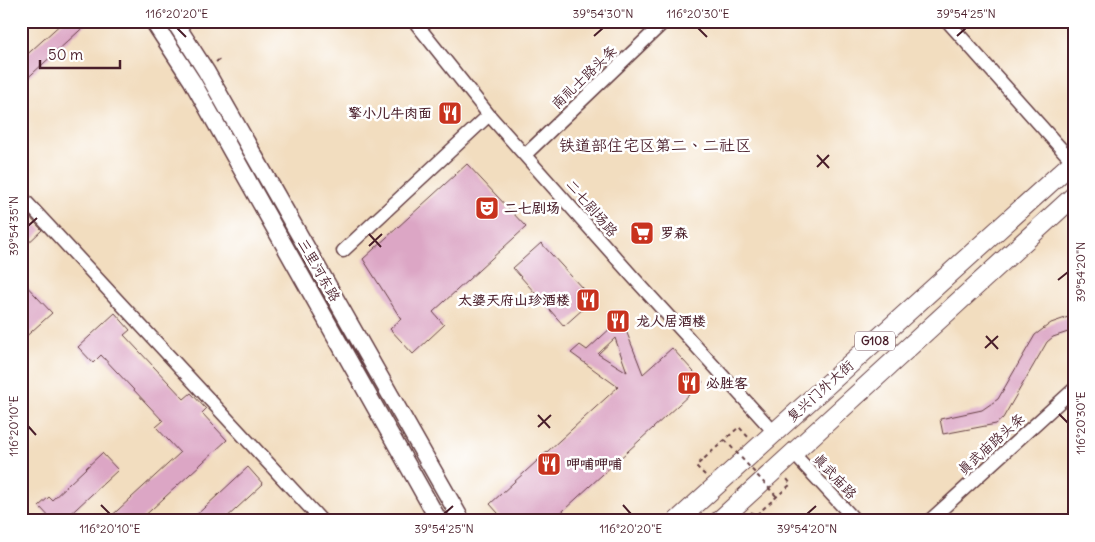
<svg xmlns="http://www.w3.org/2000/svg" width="1095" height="542" font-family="Delius,'LXGW WenKai TC',sans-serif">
	<rect width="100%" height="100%" fill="#fff"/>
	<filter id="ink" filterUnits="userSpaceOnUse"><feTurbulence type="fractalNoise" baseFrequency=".02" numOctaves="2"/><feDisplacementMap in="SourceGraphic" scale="10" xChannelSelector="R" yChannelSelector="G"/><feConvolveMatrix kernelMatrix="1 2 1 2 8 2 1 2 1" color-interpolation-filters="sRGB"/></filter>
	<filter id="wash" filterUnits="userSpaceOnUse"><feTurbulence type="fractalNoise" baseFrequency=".0096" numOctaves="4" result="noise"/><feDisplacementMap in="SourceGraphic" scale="20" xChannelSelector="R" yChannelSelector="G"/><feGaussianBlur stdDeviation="1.12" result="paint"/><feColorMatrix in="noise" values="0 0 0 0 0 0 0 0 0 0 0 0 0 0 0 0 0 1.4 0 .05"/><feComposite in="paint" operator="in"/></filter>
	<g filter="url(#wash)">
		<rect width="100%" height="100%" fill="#f2ddbf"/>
		<g id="blocks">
			<path fill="#dca6c5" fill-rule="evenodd" d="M64 21H90L21 84V60Z
				M467 164 526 227 433 312 444 325 413 354 390 329 401 319 363 259Z
				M21 208 42 230 21 250Z
				M541 243 593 300 564 326 513 268Z
				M21 280 52 313 21 341Z
				M618 310 643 374 672 348 703 382 552 521H505L490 504 618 387 571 353 580 345 587 350 613 326 610 318ZM615 338 627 372 598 354Z
				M115 313 130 330 124 335 184 399 191 393 206 409 202 413 227 440 139 521H106L180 453 156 427 163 421 101 355 93 363 78 347Z
				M1074 315V330L1053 337 1047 342 1003 418 996 424 943 434 940 419 982 410 998 399 1035 335 1051 323Z
				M102 453 118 470 63 521H53L39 506 49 497 52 500Z
				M248 467 263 484 223 521H190Z"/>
		</g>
	</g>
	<g filter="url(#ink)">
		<use href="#blocks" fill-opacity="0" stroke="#633c41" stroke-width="1"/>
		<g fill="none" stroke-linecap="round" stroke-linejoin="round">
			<g stroke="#633c41" stroke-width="15">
				<path id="minor" d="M414 21 489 115 632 276 774 432
					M947 21 1073 162
					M525 155 665 21
					M21 196 322 521
					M343 251 489 115
					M793 453 856 521
					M929 521 1074 389"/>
			</g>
			<g stroke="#633c41" stroke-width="19">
				<path id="major" d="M153 21 192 81 439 521
					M174 21 206 71 462 521"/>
			</g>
			<g stroke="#633c41" stroke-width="21">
				<path id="highway" d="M677 521 1074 161
					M719 521 1074 196"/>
			</g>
			<path stroke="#633c41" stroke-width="2" stroke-dasharray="4 4" stroke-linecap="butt" d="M216 62 220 59
				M705 475 696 466 739 427 749 438
				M751 512 755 516 791 484 787 479"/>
			<use href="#minor" stroke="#fff" stroke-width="12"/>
			<use href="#major" stroke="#fff" stroke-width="16"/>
			<use href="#highway" stroke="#fff" stroke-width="19"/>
			<path stroke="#633c41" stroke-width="2" stroke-dasharray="4 4" stroke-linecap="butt" d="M725 440 777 497"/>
		</g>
	</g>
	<path fill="none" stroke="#4a1f2b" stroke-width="2" d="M177 28 186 37M698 28 707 37M594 36 603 28M957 36 966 28M817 155 829 168M817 167 829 155M28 226 37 218M369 234 381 247M369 246 382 234M1058 280 1068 272M986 336 998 349M985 348 998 336M1059 414 1068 423M538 415 550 428M28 426 36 435M538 427 551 415M101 505 110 514M623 505 631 514M444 514 453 506M807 514 816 506"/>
	<defs>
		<g id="restaurant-square" transform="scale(1.25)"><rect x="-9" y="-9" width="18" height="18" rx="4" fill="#c8321e" stroke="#fff"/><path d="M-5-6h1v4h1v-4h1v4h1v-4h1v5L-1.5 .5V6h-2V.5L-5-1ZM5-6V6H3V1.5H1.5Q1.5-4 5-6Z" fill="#fff"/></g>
		<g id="theatre-square" transform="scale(1.25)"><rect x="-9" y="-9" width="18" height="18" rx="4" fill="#c8321e" stroke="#fff"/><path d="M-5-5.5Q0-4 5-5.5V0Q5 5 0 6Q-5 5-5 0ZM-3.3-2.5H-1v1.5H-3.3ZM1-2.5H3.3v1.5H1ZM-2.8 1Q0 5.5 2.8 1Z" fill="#fff"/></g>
		<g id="supermarket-square" transform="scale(1.25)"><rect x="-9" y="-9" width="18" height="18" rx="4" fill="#c8321e" stroke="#fff"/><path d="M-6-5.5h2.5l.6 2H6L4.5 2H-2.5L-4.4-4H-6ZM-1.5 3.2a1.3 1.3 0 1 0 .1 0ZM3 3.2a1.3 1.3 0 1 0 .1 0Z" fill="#fff"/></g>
	</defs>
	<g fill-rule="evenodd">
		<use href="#restaurant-square" x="450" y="113"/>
		<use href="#theatre-square" x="487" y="208"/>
		<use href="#supermarket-square" x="642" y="233"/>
		<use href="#restaurant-square" x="588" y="300"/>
		<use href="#restaurant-square" x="618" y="321"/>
		<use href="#restaurant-square" x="689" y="383"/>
		<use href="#restaurant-square" x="549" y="464"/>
	</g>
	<g text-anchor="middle" stroke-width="5" stroke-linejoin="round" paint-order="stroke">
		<rect fill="#fff" stroke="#80626b" stroke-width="1" x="855" y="331.5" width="40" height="19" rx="4"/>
		<g font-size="12" font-weight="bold" fill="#4a1f2b">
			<text x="875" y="345">G108</text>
		</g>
		<g font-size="14" fill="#4a1f2b" stroke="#fff">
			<text transform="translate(584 77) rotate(-44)" y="5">南礼士路头条</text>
			<text transform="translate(592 208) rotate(49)" y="5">二七剧场路</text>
			<text transform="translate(319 270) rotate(60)" y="5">三里河东路</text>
			<text transform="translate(820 391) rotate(-42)" y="5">复兴门外大街</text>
			<text transform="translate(991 444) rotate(-42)" y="5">真武庙路头条</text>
			<text transform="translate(835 476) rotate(47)" y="5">真武庙路</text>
		</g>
		<g font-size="14" font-weight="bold" fill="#4a1f2b" stroke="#fff" text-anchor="start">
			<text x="432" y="118" text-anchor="end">擎小儿牛肉面</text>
			<text x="504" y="213">二七剧场</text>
			<text x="660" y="238">罗森</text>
			<text x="570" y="305" text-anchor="end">太婆天府山珍酒楼</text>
			<text x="636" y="326">龙人居酒楼</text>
			<text x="706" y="388">必胜客</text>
			<text x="566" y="469">呷哺呷哺</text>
		</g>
		<g font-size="16" fill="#4a1f2b" stroke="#fff">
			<text x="655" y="151">铁道部住宅区第二、二社区</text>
		</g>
	</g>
	<rect width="1095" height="542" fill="none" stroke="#fff" stroke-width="55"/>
	<path d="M40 60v8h80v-8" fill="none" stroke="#4a1f2b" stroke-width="2.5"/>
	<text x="48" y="60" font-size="15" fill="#4a1f2b" stroke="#ffffff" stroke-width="4" paint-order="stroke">50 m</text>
	<rect x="28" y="28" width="1040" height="486" fill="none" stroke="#4a1f2b" stroke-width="2"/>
	<g font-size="12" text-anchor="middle" fill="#4a1f2b">
		<text x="177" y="18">116°20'20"E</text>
		<text x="603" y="18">39°54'30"N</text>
		<text x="698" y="18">116°20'30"E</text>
		<text x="966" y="18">39°54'25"N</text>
		<text transform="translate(14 226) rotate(-90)" y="4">39°54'35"N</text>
		<text transform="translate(1081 272) rotate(-90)" y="4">39°54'20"N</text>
		<text transform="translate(1081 423) rotate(-90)" y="4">116°20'30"E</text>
		<text transform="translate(14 426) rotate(-90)" y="4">116°20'10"E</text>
		<text x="110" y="533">116°20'10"E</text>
		<text x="444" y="533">39°54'25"N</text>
		<text x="631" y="533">116°20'20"E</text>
		<text x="807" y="533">39°54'20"N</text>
	</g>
</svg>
